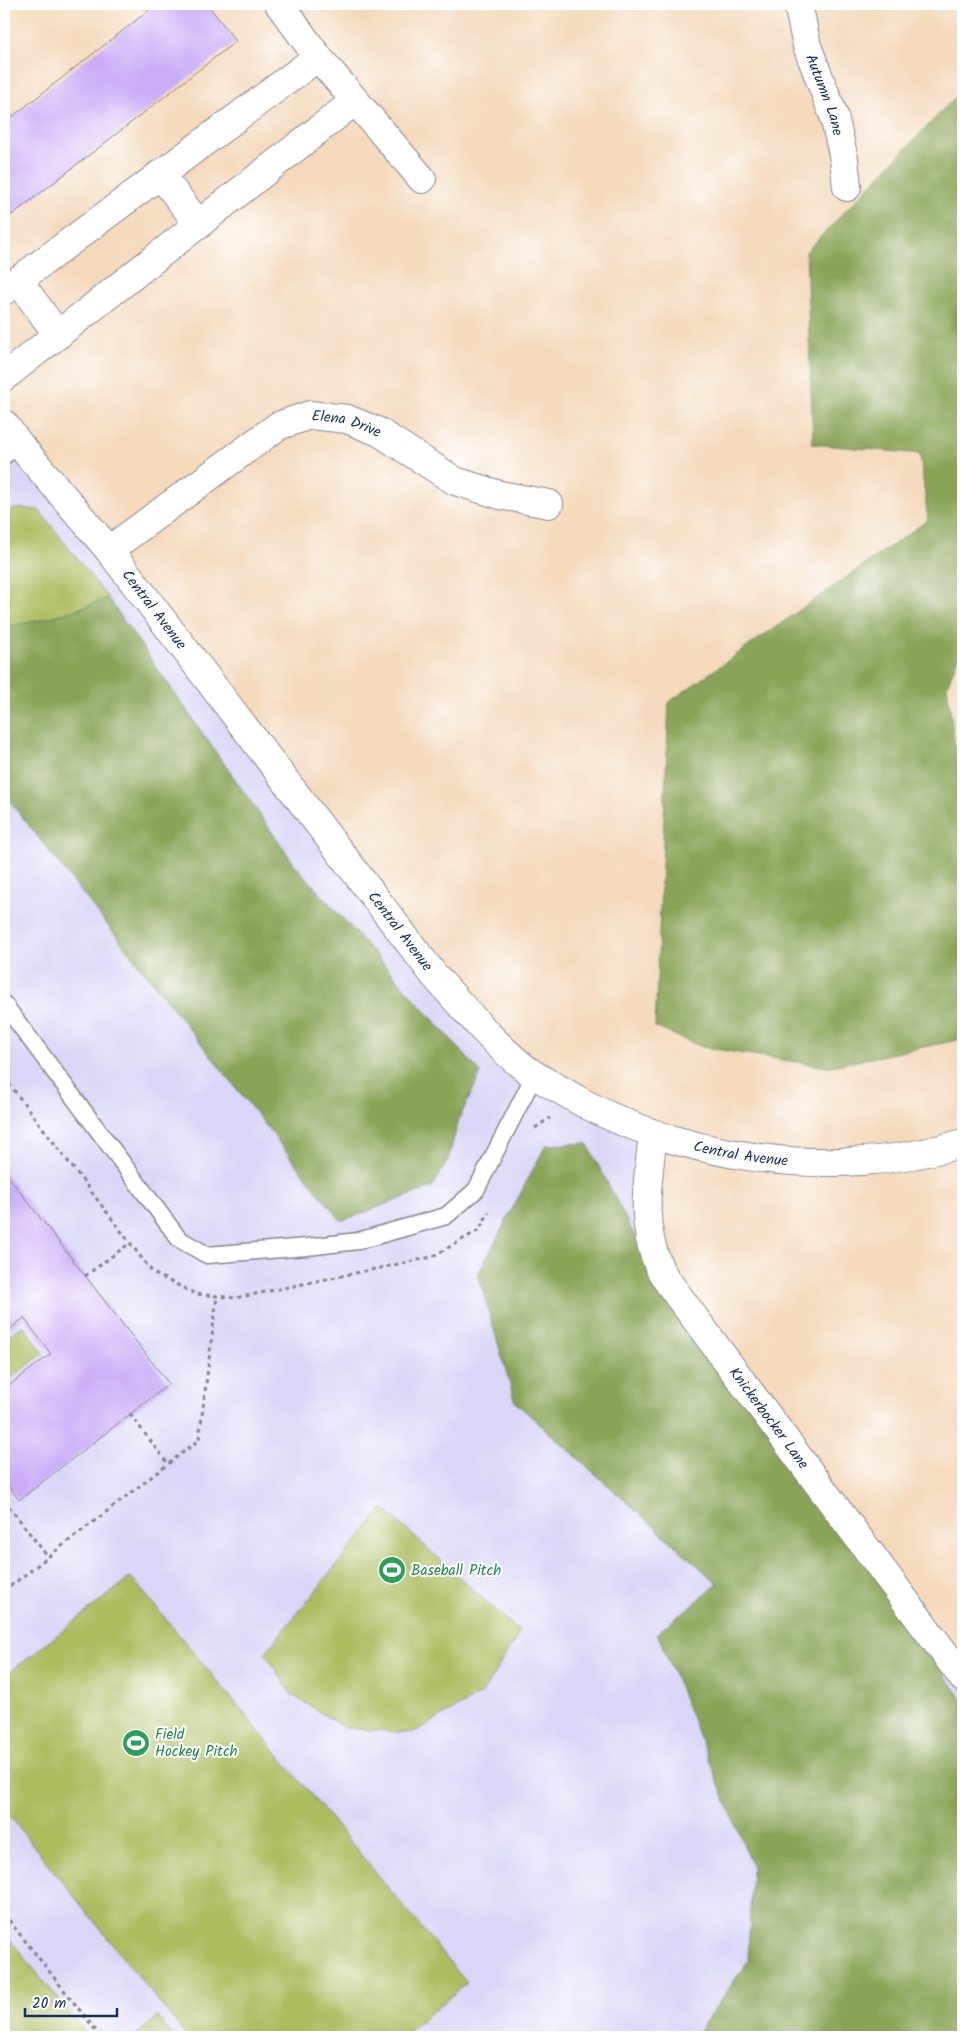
<svg xmlns="http://www.w3.org/2000/svg" width="967" height="2041" font-family="Kalam,sans-serif">
	<rect width="100%" height="100%" fill="#fff"/>
	<filter id="ink" filterUnits="userSpaceOnUse"><feTurbulence type="fractalNoise" baseFrequency=".02" numOctaves="2"/><feDisplacementMap in="SourceGraphic" scale="10" xChannelSelector="R" yChannelSelector="G"/><feConvolveMatrix kernelMatrix="1 2 1 2 8 2 1 2 1" color-interpolation-filters="sRGB"/></filter>
	<filter id="wash" filterUnits="userSpaceOnUse"><feTurbulence type="fractalNoise" baseFrequency=".0096" numOctaves="4" result="noise"/><feDisplacementMap in="SourceGraphic" scale="20" xChannelSelector="R" yChannelSelector="G"/><feGaussianBlur stdDeviation="1.12" result="paint"/><feColorMatrix in="noise" values="0 0 0 0 0 0 0 0 0 0 0 0 0 0 0 0 0 1.4 0 .05"/><feComposite in="paint" operator="in"/></filter>
	<g filter="url(#wash)">
		<rect width="100%" height="100%" fill="#f4d9bb"/>
		<path fill="#dad6f7" d="M19 444 476 1022 653 1134 648 1237 963 1678V1956L906 2037H4V456Z"/>
		<path fill="#acbc5f" stroke="#64765e" d="M22 508 39 510 108 598C74 611 40 623 4 626V511Z
			M23 1325 44 1353 4 1384V1330L8 1336Z
			M383 1508 520 1632 482 1693 413 1733 345 1728 292 1695 265 1653Z
			M131 1577 467 1983 401 2037H187L4 1809V1677Z
			M4 1932 89 2037H4Z
			M158 2017 174 2037H133Z"/>
		<path fill="#89a456" stroke="#526a5a" d="M963 89V644L947 686 963 808V1039L827 1067 702 1047 655 1027 669 702 928 520 920 454 813 444 806 252Z
			M108 598 295 865 481 1073 459 1119 448 1160 433 1187 341 1221 4 794V626C40 623 74 611 108 598Z
			M587 1143 631 1229 963 1700V2037H695L748 1961 752 1865 657 1633 718 1584 515 1402 478 1274 546 1145Z"/>
		<g id="blocks">
			<path fill="#caacf7" d="M157 4H207L236 41 12 215 4 204V123Z
				M4 1171 169 1384 19 1500 4 1480V1389L51 1354 24 1318 10 1329 4 1320Z"/>
		</g>
	</g>
	<g filter="url(#ink)">
		<use href="#blocks" fill-opacity="0" stroke="#88848c" stroke-width="1"/>
		<g fill="none" stroke-linecap="round" stroke-linejoin="round">
			<g stroke="#88848c" stroke-width="19">
				<path id="service" d="M4 456 19 444
					M4 1004 179 1239 207 1255 307 1247 358 1241 446 1216 476 1190 535 1074"/>
			</g>
			<g stroke="#88848c" stroke-width="30">
				<g id="minor">
					<path d="M279 4 318 57 422 179"/>
					<path id="s1" d="M798 4 807 46 834 116 844 159 847 187"/>
					<path d="M160 174 199 225"/>
					<path d="M18 280 58 335"/>
					<path d="M4 291 318 57"/>
					<path d="M4 377 355 101"/>
					<path id="s2" d="M109 550 278 426 310 415 347 419 379 432 455 481 500 495 549 504"/>
					<path id="s3" d="M653 1134C648 1182 639 1221 659 1267 663 1276 670 1285 676 1293L963 1678"/>
				</g>
			</g>
			<g stroke="#88848c" stroke-width="30">
				<g id="tertiary">
					<path id="s4" d="M4 424 19 444 109 550 434 975C462 1006 489 1039 521 1065 532 1075 547 1082 559 1089 673 1160 834 1182 963 1143"/>
				</g>
			</g>
			<path stroke="#88848c" stroke-width="3" stroke-dasharray="4 4" stroke-linecap="butt" d="M4 1077 153 1273 196 1294 236 1298 432 1257 479 1230 489 1212
				M535 1128 550 1118
				M85 1276 130 1243
				M130 1414 168 1464
				M4 1500 48 1557
				M4 1591 199 1440 217 1296
				M4 1914 101 2037"/>
			<use href="#service" stroke="#fff" stroke-width="16"/>
			<use href="#minor" stroke="#fff" stroke-width="28"/>
			<use href="#tertiary" stroke="#fff" stroke-width="28"/>
		</g>
	</g>
	<defs>
		<g id="stadium-disc" transform="scale(1.4375)"><circle r="9.5" fill="#2e9e5b" stroke="#fff"/><path d="M0-5a6.5 5 0 1 0 0 10a6.5 5 0 1 0 0-10ZM-3.5-1.8h7v3.6h-7Z" fill="#fff"/></g>
	</defs>
	<g fill-rule="evenodd">
		<use href="#stadium-disc" x="392" y="1570"/>
		<use href="#stadium-disc" x="136" y="1743"/>
	</g>
	<g text-anchor="middle" stroke-width="4" stroke-linejoin="round" paint-order="stroke">
		<g font-size="15" fill="#1b2f5e" stroke="#fff">
			<text dy="5" stroke="none"><textPath href="#s1" startOffset="95">Autumn Lane</textPath></text>
			<text dy="5" stroke="none"><textPath href="#s2" startOffset="281">Elena Drive</textPath></text>
			<text dy="5" stroke="none"><textPath href="#s4" startOffset="239">Central Avenue</textPath></text>
			<text dy="5" stroke="none"><textPath href="#s4" startOffset="644">Central Avenue</textPath></text>
			<text dy="5" stroke="none"><textPath href="#s4" startOffset="1064">Central Avenue</textPath></text>
			<text dy="5" stroke="none"><textPath href="#s3" startOffset="322">Knickerbocker Lane</textPath></text>
		</g>
		<g font-size="15" fill="#27864d" stroke="#fff" text-anchor="start">
			<text x="411" y="1575">Baseball Pitch</text>
			<text x="155" y="1739">Field<tspan x="155" dy="17">Hockey Pitch</tspan></text>
		</g>
	</g>
	<rect width="967" height="2041" fill="none" stroke="#fff" stroke-width="20"/>
	<path d="M25 2008v8h92v-8" fill="none" stroke="#1b2f5e" stroke-width="2.5"/>
	<text x="32" y="2008" font-size="15" fill="#1b2f5e" stroke="#ffffff" stroke-width="4" paint-order="stroke">20 m</text>
</svg>
